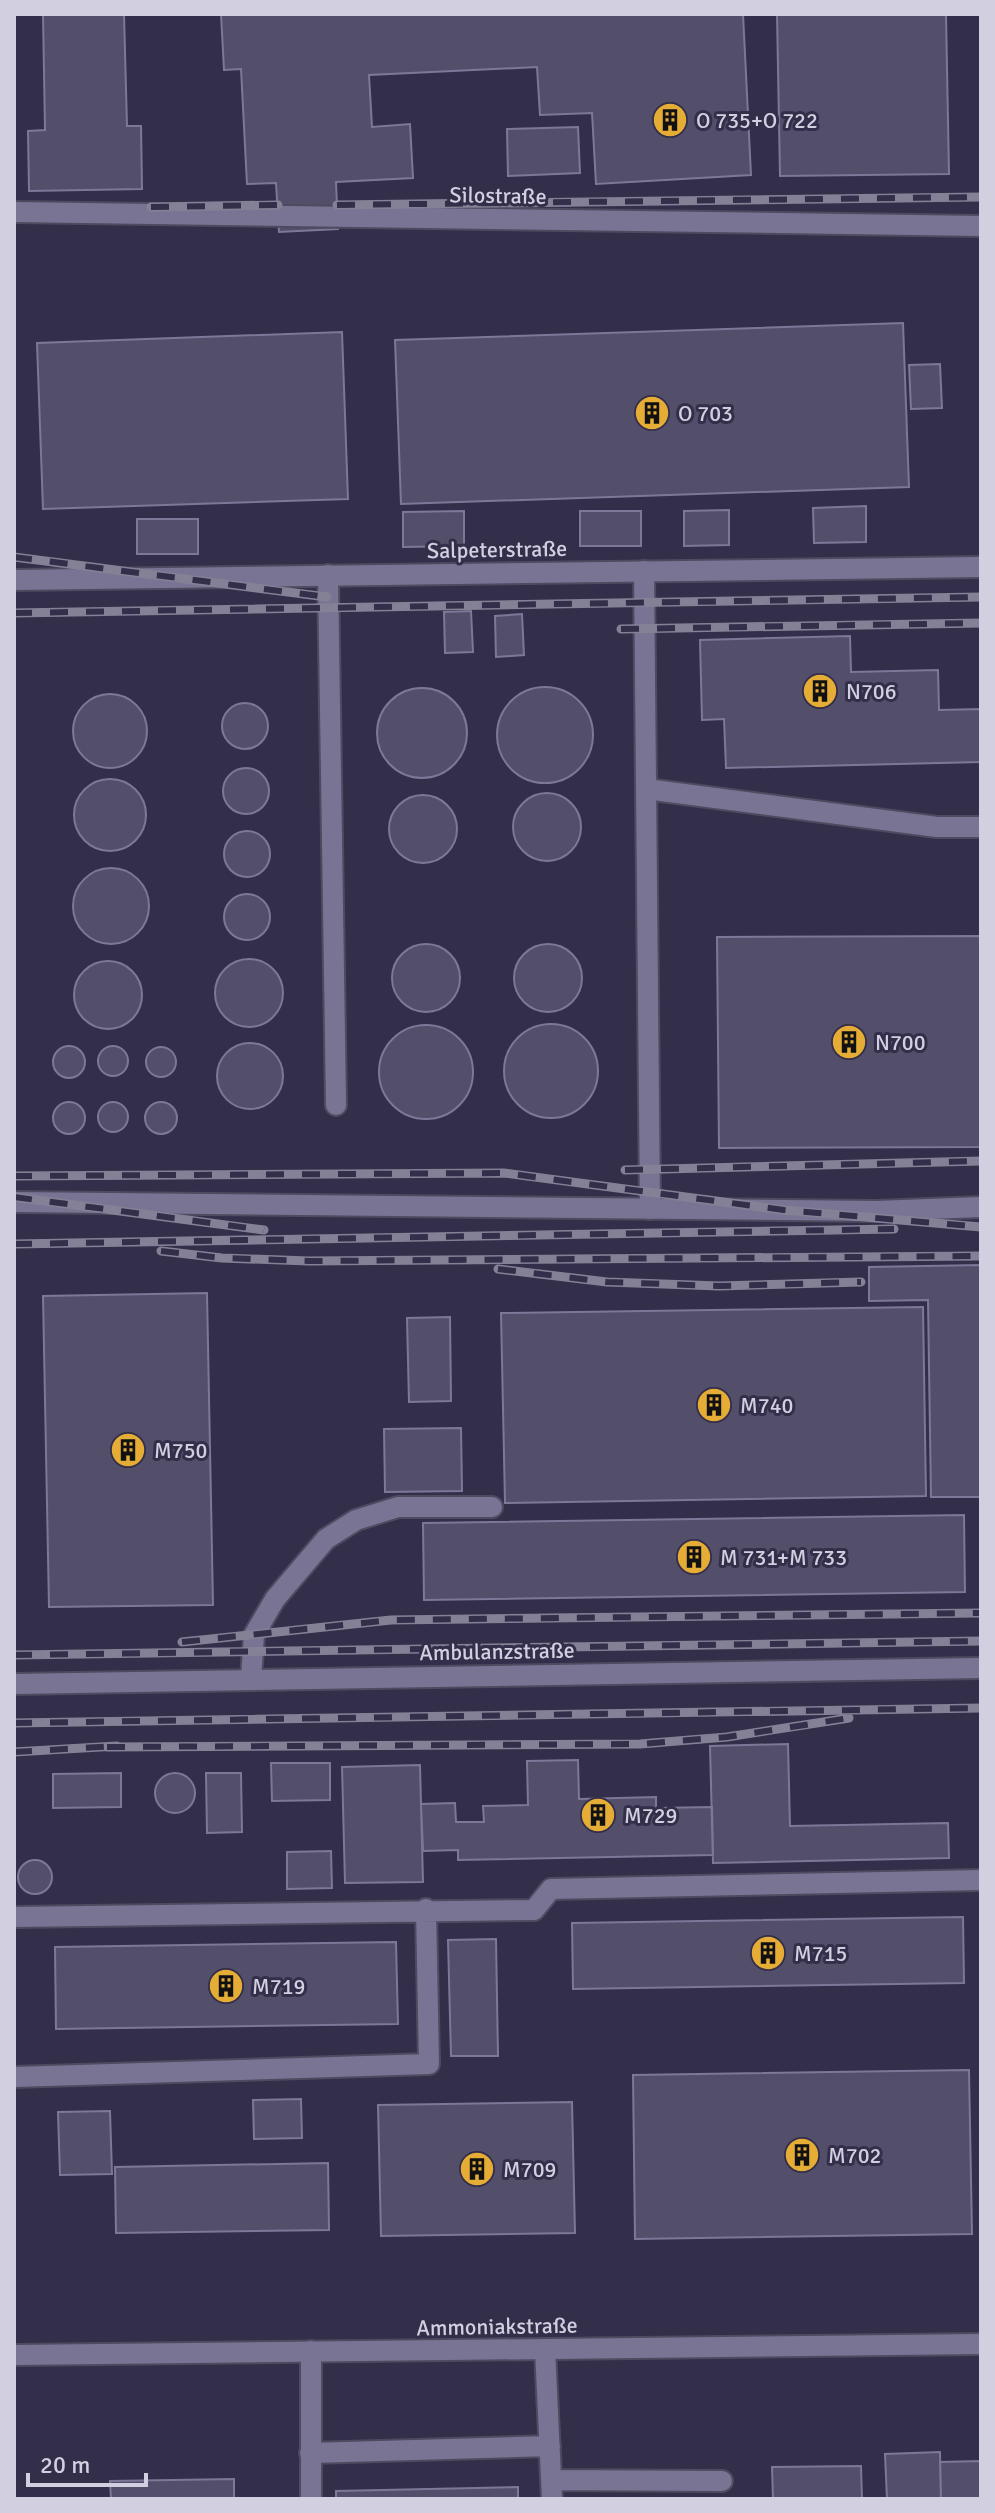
<svg xmlns="http://www.w3.org/2000/svg" width="995" height="2513" font-family="Signika,sans-serif">
	<rect width="100%" height="100%" fill="#332e49"/>
	<path fill="#534e6a" stroke="#7d7897" stroke-width="2" d="M43 14H124L127 126H141L142 189 29 191 28 131 45 130Z
		M221 14H743L751 175 596 184 592 113 540 115 537 67 369 75 372 127 410 124 413 178 336 182 338 229 279 232 276 183 247 184 241 69 224 70Z
		M777 14H946L949 174 780 176Z
		M578 127 580 173 508 176 507 129Z
		M903 323 909 487 401 504 395 340Z
		M342 332 348 499 43 509 37 343Z
		M940 364 942 408 911 409 909 365Z
		M866 506V542L814 543 813 508Z
		M729 510V545L684 546V511Z
		M464 511V546L403 547V512Z
		M580 511H641V546H580Z
		M137 519H198V554H137Z
		M471 611 473 652 445 653 444 612Z
		M522 614 524 655 496 657 495 616Z
		M850 636 851 672 938 670 939 710 981 709V762L726 768 724 719 702 720 700 640Z
		M497 735a48 48 0 1 1 96 0a48 48 0 1 1-96 0Z
		M377 733a45 45 0 1 1 90 0a45 45 0 1 1-90 0Z
		M73 731a37 37 0 1 1 74 0a37 37 0 1 1-74 0Z
		M222 726a23 23 0 1 1 46 0a23 23 0 1 1-46 0Z
		M223 791a23 23 0 1 1 46 0a23 23 0 1 1-46 0Z
		M74 815a36 36 0 1 1 72 0a36 36 0 1 1-72 0Z
		M513 827a34 34 0 1 1 68 0a34 34 0 1 1-68 0Z
		M389 829a34 34 0 1 1 68 0a34 34 0 1 1-68 0Z
		M224 854a23 23 0 1 1 46 0a23 23 0 1 1-46 0Z
		M73 906a38 38 0 1 1 76 0a38 38 0 1 1-76 0Z
		M224 917a23 23 0 1 1 46 0a23 23 0 1 1-46 0Z
		M981 936V1147L719 1148 717 937Z
		M392 978a34 34 0 1 1 68 0a34 34 0 1 1-68 0Z
		M514 978a34 34 0 1 1 68 0a34 34 0 1 1-68 0Z
		M215 993a34 34 0 1 1 68 0a34 34 0 1 1-68 0Z
		M74 995a34 34 0 1 1 68 0a34 34 0 1 1-68 0Z
		M504 1071a47 47 0 1 1 94 0a47 47 0 1 1-94 0Z
		M379 1072a47 47 0 1 1 94 0a47 47 0 1 1-94 0Z
		M217 1076a33 33 0 1 1 66 0a33 33 0 1 1-66 0Z
		M98 1061a15 15 0 1 1 30 0a15 15 0 1 1-30 0Z
		M53 1062a16 16 0 1 1 32 0a16 16 0 1 1-32 0Z
		M146 1062a15 15 0 1 1 30 0a15 15 0 1 1-30 0Z
		M98 1117a15 15 0 1 1 30 0a15 15 0 1 1-30 0Z
		M145 1118a16 16 0 1 1 32 0a16 16 0 1 1-32 0Z
		M53 1118a16 16 0 1 1 32 0a16 16 0 1 1-32 0Z
		M981 1265V1497H931L928 1300 869 1301V1267Z
		M207 1293 213 1605 49 1607 43 1296Z
		M923 1307 926 1496 505 1503 501 1313Z
		M450 1317 451 1401 409 1402 407 1318Z
		M461 1428 462 1491 385 1492 384 1429Z
		M964 1515 965 1592 424 1600 423 1523Z
		M788 1744 790 1826 948 1823 949 1858 713 1863 710 1746Z
		M578 1760 579 1799 656 1797V1808L712 1807 713 1855 458 1860V1850L423 1851 421 1804 455 1803 456 1822H484L483 1806 528 1805 527 1761Z
		M271 1763H330V1800L272 1801Z
		M420 1765 423 1882 345 1883 342 1767Z
		M155 1793a20 20 0 1 1 40 0a20 20 0 1 1-40 0Z
		M121 1773V1807L53 1808V1774Z
		M206 1773H241L242 1832 207 1833Z
		M331 1851 332 1888 287 1889V1852Z
		M18 1877a17 17 0 1 1 34 0a17 17 0 1 1-34 0Z
		M963 1917 964 1983 573 1989 572 1923Z
		M496 1939 498 2056H451L448 1940Z
		M396 1942 398 2024 56 2029 55 1947Z
		M969 2070 972 2234 635 2239 633 2075Z
		M301 2099 302 2138 254 2139 253 2100Z
		M572 2102 575 2233 381 2236 378 2105Z
		M110 2111 112 2174 60 2175 58 2112Z
		M328 2163 329 2230 116 2233 115 2167Z
		M940 2452 941 2499H887L885 2454Z
		M981 2461V2499H941L940 2462Z
		M861 2466 862 2499H773L772 2467Z
		M234 2479V2499H111L110 2481Z
		M518 2487V2499H336V2491Z"/>
	<g fill="none" stroke-linecap="round" stroke-linejoin="round">
		<g stroke="#4e4a60" stroke-width="24">
			<path id="service" d="M644 571 650 1209
				M328 575 336 1105
				M646 789 937 827H981
				M251 1678 254 1635 275 1599 326 1539 356 1520 398 1507H492
				M14 1917 534 1910 551 1889 981 1880
				M14 2077 429 2064 426 1909
				M545 2349 552 2499
				M310 2453 550 2446
				M551 2480 722 2481
				M311 2499V2351"/>
		</g>
		<g stroke="#4e4a60" stroke-width="24">
			<path id="minor" d="M14 212 981 226
				M14 580 981 567
				M14 1202 876 1211 981 1207
				M14 1684 981 1668
				M14 2355 981 2344"/>
		</g>
		<use href="#service" stroke="#797493" stroke-width="20"/>
		<use href="#minor" stroke="#797493" stroke-width="20"/>
		<g stroke="#848197" stroke-width="9">
			<path id="rail" d="M337 205 981 197
				M151 207 278 205
				M14 557 327 597
				M14 613 981 597
				M621 629 981 623
				M625 1170 981 1161
				M14 1176 504 1173 784 1210 981 1227
				M14 1197 264 1230
				M14 1244 894 1229
				M161 1251 222 1258 309 1261 981 1256
				M498 1269 607 1282 719 1286 861 1282
				M182 1642 391 1620 981 1613
				M14 1655 981 1641
				M14 1723 981 1708
				M107 1747 640 1744 727 1737 849 1718
				M14 1752 117 1746"/>
		</g>
		<use href="#rail" stroke="#332e49" stroke-width="6" stroke-dasharray="18" stroke-linecap="butt"/>
	</g>
	<defs>
		<g id="building-disc" transform="scale(1.8)"><circle r="9.5" fill="#e5ad35" stroke="#332e49"/><path d="M-4-6H4V6H1V3H-1V6H-4ZM-2.5-4.3h1.7v1.8h-1.7ZM.8-4.3h1.7v1.8H.8ZM-2.5-1h1.7V.8h-1.7ZM.8-1h1.7V.8H.8Z" fill="#111"/></g>
	</defs>
	<g fill-rule="evenodd">
		<use href="#building-disc" x="670" y="120"/>
		<use href="#building-disc" x="652" y="413"/>
		<use href="#building-disc" x="820" y="691"/>
		<use href="#building-disc" x="849" y="1042"/>
		<use href="#building-disc" x="714" y="1405"/>
		<use href="#building-disc" x="128" y="1450"/>
		<use href="#building-disc" x="694" y="1557"/>
		<use href="#building-disc" x="598" y="1815"/>
		<use href="#building-disc" x="768" y="1953"/>
		<use href="#building-disc" x="226" y="1986"/>
		<use href="#building-disc" x="802" y="2155"/>
		<use href="#building-disc" x="477" y="2169"/>
	</g>
	<g text-anchor="middle" stroke-width="6" stroke-linejoin="round" paint-order="stroke">
		<g font-size="22" fill="#d1cfe0" stroke="#332e49" text-anchor="start">
			<text x="696" y="128">O 735+O 722</text>
			<text x="678" y="421">O 703</text>
			<text x="846" y="699">N706</text>
			<text x="875" y="1050">N700</text>
			<text x="740" y="1413">M740</text>
			<text x="154" y="1458">M750</text>
			<text x="720" y="1565">M 731+M 733</text>
			<text x="624" y="1823">M729</text>
			<text x="794" y="1961">M715</text>
			<text x="252" y="1994">M719</text>
			<text x="828" y="2163">M702</text>
			<text x="503" y="2177">M709</text>
		</g>
		<g font-size="22" fill="#d1cfe0" stroke="#332e49">
			<text transform="translate(498 195) rotate(1)" y="8">Silostraße</text>
			<text transform="translate(497 549) rotate(-1)" y="8">Salpeterstraße</text>
			<text transform="translate(497 1651) rotate(-1)" y="8">Ambulanzstraße</text>
			<text transform="translate(497 2326) rotate(-1)" y="8">Ammoniakstraße</text>
		</g>
	</g>
	<rect width="995" height="2513" fill="none" stroke="#d1cfe0" stroke-width="32"/>
	<path d="M28 2473v12h118v-12" fill="none" stroke="#d1cfe0" stroke-width="4"/>
	<text x="40" y="2473" font-size="24" fill="#d1cfe0" stroke="#332e49" stroke-width="6" paint-order="stroke">20 m</text>
</svg>
